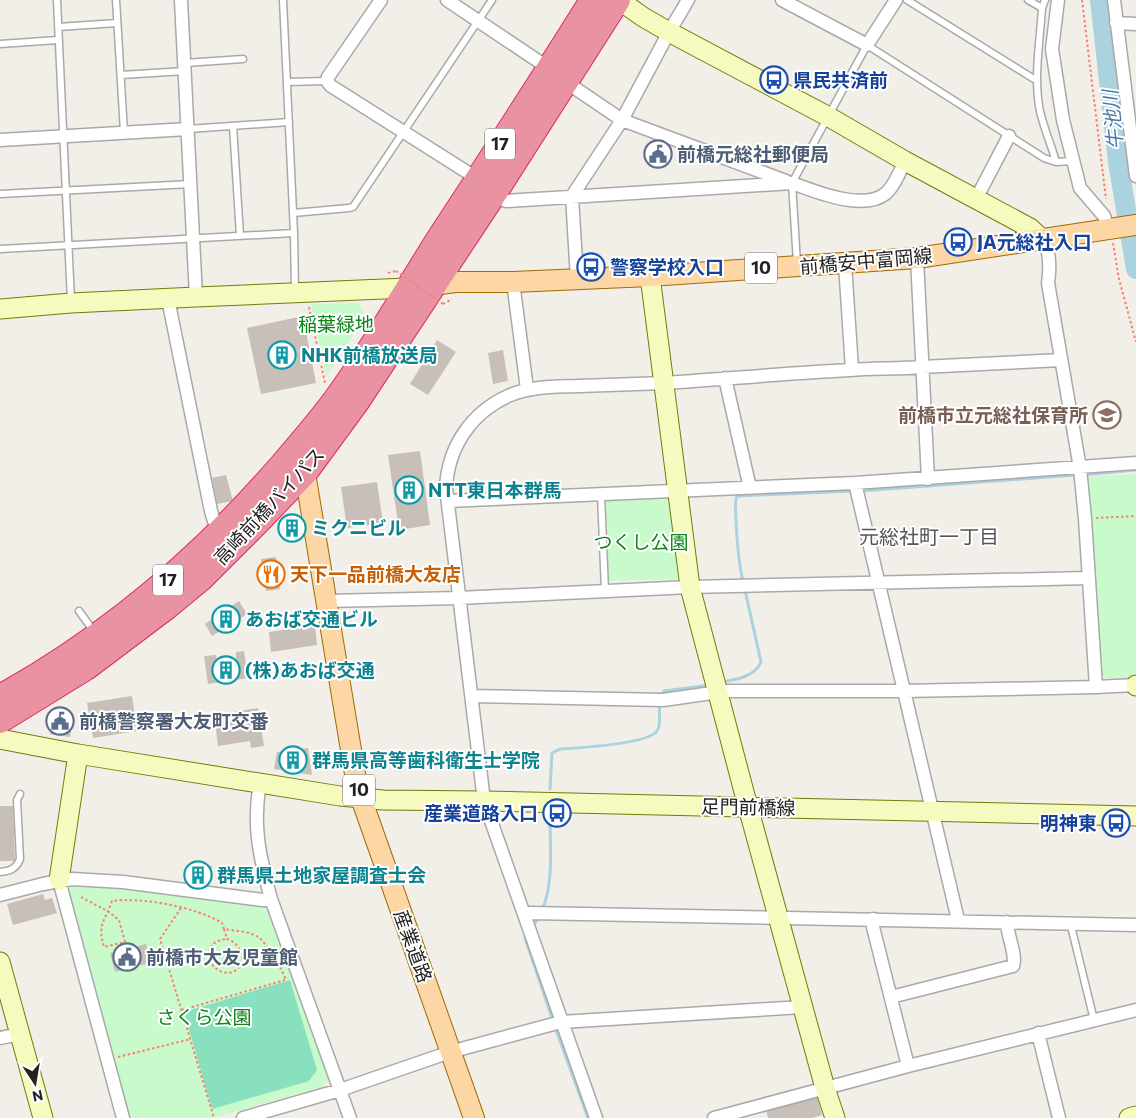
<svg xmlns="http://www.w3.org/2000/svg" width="1136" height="1118" font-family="Commissioner,'Noto Sans JP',sans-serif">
	<rect width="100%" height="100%" fill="#f2efe9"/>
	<path fill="#c8facc" d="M359 303 365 318 326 376 311 304Z
		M1136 474V678H1104L1099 674 1089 479 1090 477Z
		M666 494 672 499 681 570 676 579 607 581 602 501 607 496Z
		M71 885 116 888 263 905 269 910 330 1077 322 1087 213 1118H128L67 889Z"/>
	<path fill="#88e0be" d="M290 980 317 1070 309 1081 212 1109 184 1012Z"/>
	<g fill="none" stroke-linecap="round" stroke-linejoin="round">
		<path stroke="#aad3df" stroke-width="3" d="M1083 475 1136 470
			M861 491 1077 475
			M743 581C738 561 737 542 736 521 736 513 734 504 737 496L855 491
			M721 682C734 680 755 677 761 662L745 590
			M662 696 664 691 710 685
			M550 789 552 753 560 749C577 748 648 744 657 731 662 724 658 712 660 704
			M542 910C554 884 550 845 550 817
			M532 928 539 916
			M527 935 525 938 553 1021
			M555 1027 588 1118"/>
		<path stroke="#aad3df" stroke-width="20" d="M1100 0 1118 162 1136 269"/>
	</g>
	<path fill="#c7bfb8" d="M303 316 316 383 261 394 247 328Z
		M437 340 456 352 428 395 410 384Z
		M503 350 508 381 493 384 488 353Z
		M420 451 430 525 399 530 388 455Z
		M226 475 233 501 217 504 212 478Z
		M377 482 383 523 347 528 341 487Z
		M299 516 302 537 285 540 282 519Z
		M276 557 280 589 266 591 261 559Z
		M239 601 247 614 212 636 205 624Z
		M315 625 317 645 271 652 269 632Z
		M244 651 248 678 208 684 204 656 216 655 217 662 236 659V652Z
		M132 696 137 731 93 738 87 703Z
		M258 708 264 746 251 748 250 741 218 746 214 715Z
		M68 714 71 730 70 737 50 734V731L47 725 48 721 50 718Z
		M308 748 312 775 274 769 277 752Z
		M0 806H13L15 861H0Z
		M204 865 212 866 209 885 186 882 188 867 204 869Z
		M43 894 45 900 52 898 57 913 13 925 7 904Z
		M146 944 150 963 115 972 110 953Z
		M817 1096 822 1115 812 1118H768L766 1109Z"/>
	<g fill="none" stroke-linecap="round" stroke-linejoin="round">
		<g stroke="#a9a9a9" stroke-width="9">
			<path id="lane" d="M57 0 71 301
				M116 0 124 132
				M283 0 294 233 295 291
				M907 0 1034 79H1037
				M1028 0 1042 8
				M1045 0 1042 8C1040 40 1034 74 1039 106 1042 125 1051 143 1056 162
				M58 27 117 23
				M0 44 58 40
				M185 63 243 59
				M121 75 185 71
				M287 82 327 81
				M233 126 240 236
				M188 129 289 122
				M0 194 191 184
				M293 213 349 208 353 207 492 0
				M0 249 294 233
				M797 263 792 183 867 45 1044 158 1056 162 1074 161
				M601 495 605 591
				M79 611 95 633
				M0 872C10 871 16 869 20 859L17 800 20 794
				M1073 924 1072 930 1094 1020"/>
		</g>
		<g stroke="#a9a9a9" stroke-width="15">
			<path id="street" d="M181 0 196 297
				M381 0 328 77 327 81 331 86 478 179
				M447 0 550 69
				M782 0 867 45 896 0
				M1058 0 1052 49 1063 120 1080 188 1104 216 1108 229
				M1114 0 1136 176
				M1116 23 1136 24
				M566 82 622 120 786 181
				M0 140 188 129
				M493 196 506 201 792 183C816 192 863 211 885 194 894 187 900 171 905 161
				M976 199 1009 136
				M1042 239C1051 251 1050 269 1048 283L1080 468 1085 519 1096 687
				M917 258 928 479
				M845 264 852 369
				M577 279 572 196 622 120 669 32 688 0
				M513 282 527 389
				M168 299 211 511 214 521 221 530
				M725 378 750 488
				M855 483 958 920
				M448 501 855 483 1136 463
				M327 601 459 598 690 587 1088 578
				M472 696 663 700 726 691H904L1096 687 1136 685
				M260 783C252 826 260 858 271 899L350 1118
				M59 880 123 1118
				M0 895 43 884 72 879 123 882 263 900 271 899
				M524 914 531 913 1136 925
				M873 919V927L908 1066
				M891 997 1013 966C1017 955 1007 935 1007 922
				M1038 1033 1059 1118
				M0 1038 20 1034
				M243 1118 340 1090 450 1052 561 1022 802 1007
				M596 1118 484 801 446 488C448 447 471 413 508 396 530 386 555 387 579 386 608 385 637 384 665 383 727 379 788 373 850 370 874 368 898 369 922 367 968 365 1015 362 1061 360
				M714 1118 908 1066 1136 1010"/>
		</g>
		<g stroke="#707d05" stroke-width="21">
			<path id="secondary" d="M619 0 643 17 669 32 829 117 905 161 1030 228 1042 239
				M650 276 690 587 748 807 825 1088 835 1118
				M0 309 71 303 196 297 407 288
				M1136 685V686
				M0 739 78 754 340 796 383 800 484 801 1136 816
				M59 880 78 754
				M0 962 43 1118
				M1129 1118 1136 1116"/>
		</g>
		<g stroke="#a06b00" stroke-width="22">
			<path id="primary" d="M424 286 456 282H513L650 276 917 258 1136 225
				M302 462 305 473 355 774 361 798 474 1118"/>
		</g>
		<g stroke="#dc2a67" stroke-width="26">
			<path id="highway" d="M0 697C108 637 198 561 279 468 298 446 318 423 335 400 374 347 406 290 441 235 492 157 543 79 592 0
				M0 721 86 668 167 607 201 579 259 521 305 473 357 402 493 196 618 0"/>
		</g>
		<path stroke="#fa8072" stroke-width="2" stroke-dasharray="2.5 2.5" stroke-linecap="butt" d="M1082 0 1106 199
			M1113 243 1119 279 1136 342
			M388 273 396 271
			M443 304 452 299
			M309 307 325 383
			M1096 518 1136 516
			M81 897 109 912 119 920 125 942 104 947C97 924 105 921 112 901 142 897 196 907 222 923L224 929C235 931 249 931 258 937 269 945 281 968 286 980
			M181 908 160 939 214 1118
			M224 929 227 939C239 942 249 961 236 970 225 978 210 968 209 956 209 944 216 940 227 939
			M182 1010 285 980
			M118 1057 191 1039"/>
		<use href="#lane" stroke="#fff" stroke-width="6"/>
		<use href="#street" stroke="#fff" stroke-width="12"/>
		<use href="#secondary" stroke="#f7fabf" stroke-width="19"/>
		<use href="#primary" stroke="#fcd6a4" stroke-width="20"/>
		<use href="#highway" stroke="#e892a2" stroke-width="24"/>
		<path stroke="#fa8072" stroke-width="2" stroke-dasharray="2.5 2.5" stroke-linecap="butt" d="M396 271 443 304"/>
	</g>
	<defs>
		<g id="bus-ring" transform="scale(1.4375)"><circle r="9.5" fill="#fff" stroke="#1a4fb4" stroke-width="1.5"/><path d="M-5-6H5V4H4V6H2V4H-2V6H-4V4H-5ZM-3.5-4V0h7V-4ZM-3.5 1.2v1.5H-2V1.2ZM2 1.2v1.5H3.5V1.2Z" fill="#1a4fb4"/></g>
		<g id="civic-ring" transform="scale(1.4375)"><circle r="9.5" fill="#fff" stroke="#5c6f8a" stroke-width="1.5"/><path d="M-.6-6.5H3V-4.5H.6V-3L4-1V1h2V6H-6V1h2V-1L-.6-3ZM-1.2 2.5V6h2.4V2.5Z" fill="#5c6f8a"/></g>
		<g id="building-ring" transform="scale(1.4375)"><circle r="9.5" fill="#fff" stroke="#0f9aa8" stroke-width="1.5"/><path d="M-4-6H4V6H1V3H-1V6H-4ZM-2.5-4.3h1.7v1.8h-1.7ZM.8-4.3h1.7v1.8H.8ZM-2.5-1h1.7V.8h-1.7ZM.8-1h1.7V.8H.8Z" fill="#0f9aa8"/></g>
		<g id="school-ring" transform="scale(1.4375)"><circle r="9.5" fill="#fff" stroke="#8d6e63" stroke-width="1.5"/><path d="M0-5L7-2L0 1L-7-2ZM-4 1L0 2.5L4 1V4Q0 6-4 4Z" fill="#8d6e63"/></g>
		<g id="restaurant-ring" transform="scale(1.4375)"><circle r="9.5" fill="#fff" stroke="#e8710a" stroke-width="1.5"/><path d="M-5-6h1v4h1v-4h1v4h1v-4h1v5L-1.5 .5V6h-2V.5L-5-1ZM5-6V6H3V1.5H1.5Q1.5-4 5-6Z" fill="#e8710a"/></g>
	</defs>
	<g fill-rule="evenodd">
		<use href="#bus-ring" x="774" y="80"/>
		<use href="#civic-ring" x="658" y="154"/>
		<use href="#bus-ring" x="958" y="242"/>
		<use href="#bus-ring" x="591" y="267"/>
		<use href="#building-ring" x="282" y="355"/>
		<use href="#school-ring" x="1107" y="415"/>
		<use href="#building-ring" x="409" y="490"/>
		<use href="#building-ring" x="292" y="528"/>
		<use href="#restaurant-ring" x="271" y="574"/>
		<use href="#building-ring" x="226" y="619"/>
		<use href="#building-ring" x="226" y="670"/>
		<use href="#civic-ring" x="60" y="721"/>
		<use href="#building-ring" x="293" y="760"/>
		<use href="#bus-ring" x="557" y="813"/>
		<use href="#bus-ring" x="1116" y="823"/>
		<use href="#building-ring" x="198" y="875"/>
		<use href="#civic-ring" x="127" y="957"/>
	</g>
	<g text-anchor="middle" stroke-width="4" stroke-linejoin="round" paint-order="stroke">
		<g fill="#fff" stroke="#646464" stroke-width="1">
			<rect x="485" y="128.5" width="30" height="31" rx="4"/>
			<rect x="745" y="252.5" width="32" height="31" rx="4"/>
			<rect x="153" y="564.5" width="30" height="31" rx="4"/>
			<rect x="343" y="774.5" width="32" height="31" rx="4"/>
		</g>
		<g font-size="18" font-weight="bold" fill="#222">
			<text x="500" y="150">17</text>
			<text x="761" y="274">10</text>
			<text x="168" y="586">17</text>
			<text x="359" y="796">10</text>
		</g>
		<g font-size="19" font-weight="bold" fill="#164399" stroke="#fff" text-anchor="start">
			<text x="793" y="87">県民共済前</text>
			<text x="977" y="249">JA元総社入口</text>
			<text x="610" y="274">警察学校入口</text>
			<text x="538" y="820" text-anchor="end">産業道路入口</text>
			<text x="1097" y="830" text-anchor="end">明神東</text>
		</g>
		<g font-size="19" font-weight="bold" fill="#4e5e75" stroke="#fff" text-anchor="start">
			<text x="677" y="161">前橋元総社郵便局</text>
			<text x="79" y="728">前橋警察署大友町交番</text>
			<text x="146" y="964">前橋市大友児童館</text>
		</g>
		<g font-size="19" fill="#222" stroke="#fff">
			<text transform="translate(866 261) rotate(-5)" y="7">前橋安中富岡線</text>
			<text transform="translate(269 506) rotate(-47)" y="7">高崎前橋バイパス</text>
			<text transform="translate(748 807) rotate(1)" y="7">足門前橋線</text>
			<text transform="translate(413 946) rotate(70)" y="7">産業道路</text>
		</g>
		<g font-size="19" fill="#0c8416" stroke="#fff">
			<text x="336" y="331">稲葉緑地</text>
			<text x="641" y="549">つくし公園</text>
			<text x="204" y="1024">さくら公園</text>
		</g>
		<g font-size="19" font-weight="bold" fill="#0d838f" stroke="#fff" text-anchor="start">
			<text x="301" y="362">NHK前橋放送局</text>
			<text x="428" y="497">NTT東日本群馬</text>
			<text x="311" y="535">ミクニビル</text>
			<text x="245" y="626">あおば交通ビル</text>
			<text x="245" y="677">(株)あおば交通</text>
			<text x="312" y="767">群馬県高等歯科衛生士学院</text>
			<text x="217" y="882">群馬県土地家屋調査士会</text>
		</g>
		<g font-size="19" font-weight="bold" fill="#785e54" stroke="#fff" text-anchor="end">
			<text x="1088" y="422">前橋市立元総社保育所</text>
		</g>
		<g font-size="19" font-weight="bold" fill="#c56008" stroke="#fff" text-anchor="start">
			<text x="290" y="581">天下一品前橋大友店</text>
		</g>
		<g font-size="20" font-style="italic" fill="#4a7aab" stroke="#fff">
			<text transform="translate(1113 120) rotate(-96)" y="7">牛池川</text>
		</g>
		<g font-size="20" fill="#555" stroke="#fff">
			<text x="929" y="544">元総社町一丁目</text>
		</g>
	</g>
	<g transform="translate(35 1083) rotate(168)" stroke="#ffffff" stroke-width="4" paint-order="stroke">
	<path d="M0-4L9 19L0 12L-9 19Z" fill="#222222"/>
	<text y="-8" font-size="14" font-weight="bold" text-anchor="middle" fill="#222222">N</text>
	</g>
</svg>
